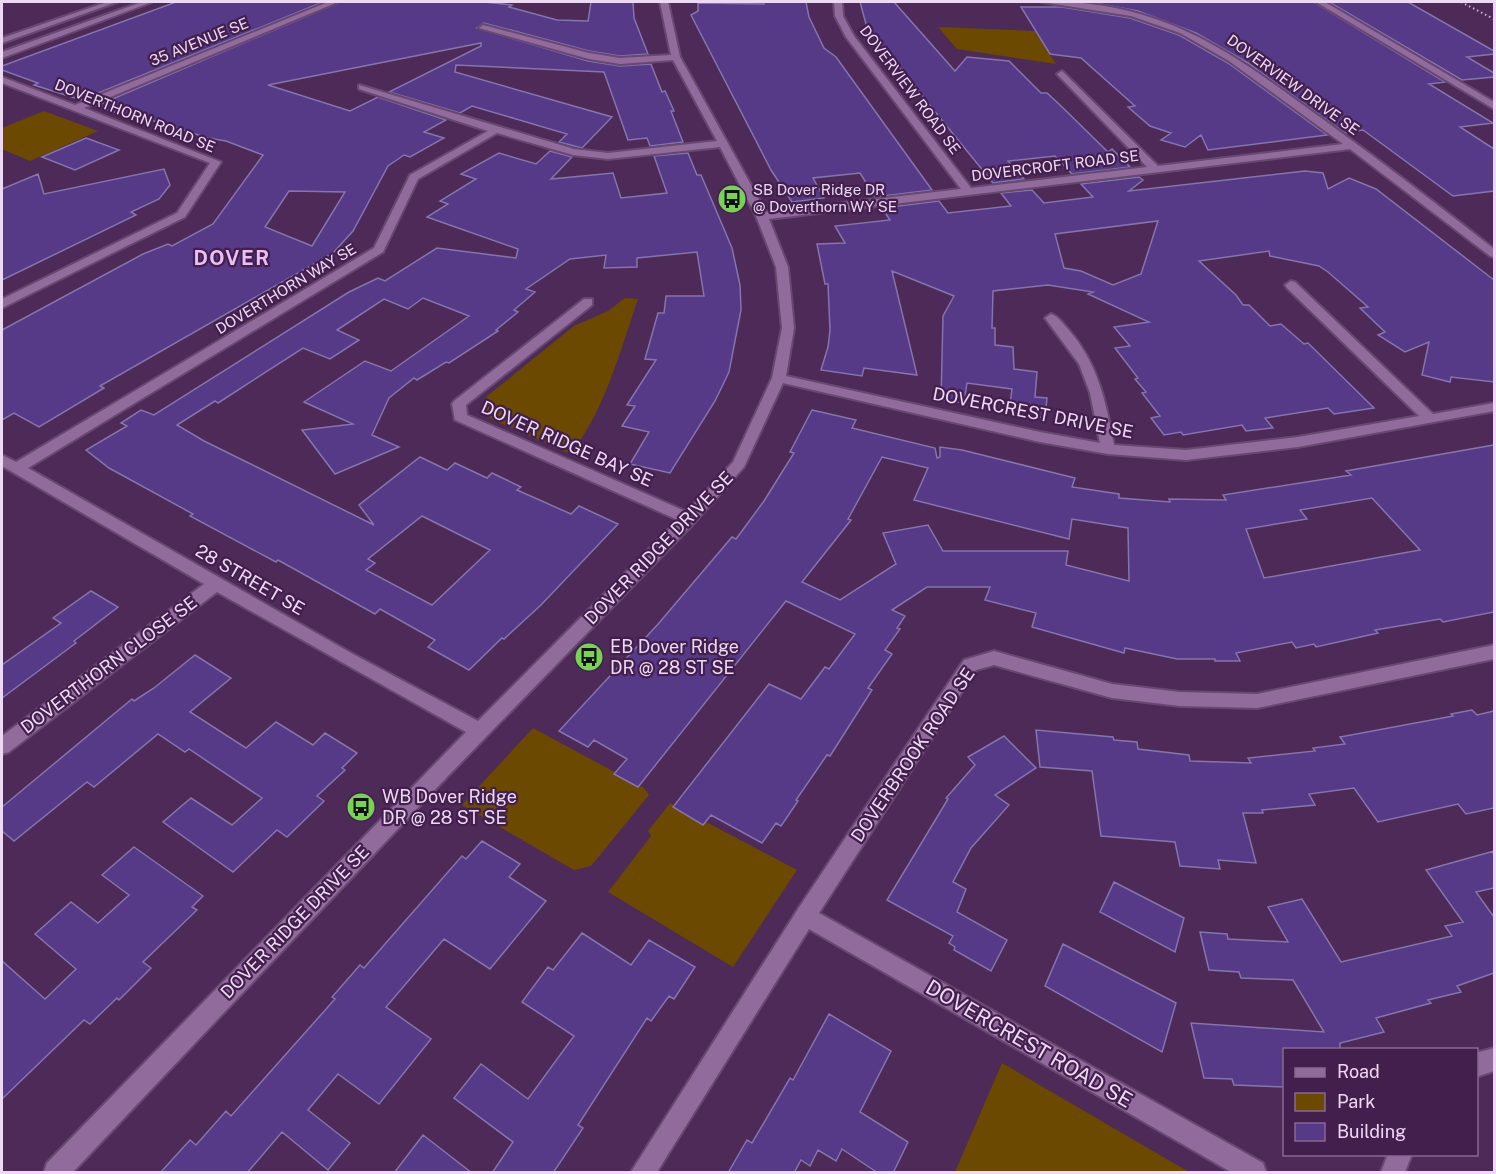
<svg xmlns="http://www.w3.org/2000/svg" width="1496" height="1174" font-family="'Public Sans',sans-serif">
	<rect width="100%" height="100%" fill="#4d2a57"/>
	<path fill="#6b4900" d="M938 27 1035 31 1056 64 957 49Z
		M44 111 98 131 30 161 2 149V128Z
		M625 298 638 299C620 352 605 409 571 454L491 419 485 410 486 397 574 326 608 311Z
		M533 728 644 788 649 795 591 866 574 870 462 805Z
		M670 803 797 870 733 967 608 892 651 836 648 831Z
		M1002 1063 1189 1172H955Z"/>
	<path fill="#563987" stroke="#8674ad" stroke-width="1.5" fill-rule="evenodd" d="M176 2H323L81 100 34 85 38 83 2 70V66Z
		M340 2H484L512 5 509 7 557 20 588 21 591 2H633L634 18 648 54 620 56 589 51 484 23 477 28 588 61 620 66 651 64 662 92 665 91 674 111H671L683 142 650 146 647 138 628 140 604 72 456 65 455 72 612 117 582 148 559 142 567 134 516 119 472 106 460 113 389 92 481 46V43L268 85 350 111 378 97 446 120 424 132 444 138 410 157 404 155 388 166 353 231 333 253 100 386 104 388 39 427 14 413 2 420V330L143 254 168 244 172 246 213 224 263 155 226 141 208 138 135 115 129 117 96 106ZM289 191 345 192 312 246 265 227Z
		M765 2H806L809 17 824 48 836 57 932 190 875 197 860 173 813 178 824 198 792 202 771 170 691 15 698 11V3L764 4Z
		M860 2H894L955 71 967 57 1009 61 1041 93H1047L1059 104 1108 152 1112 149 1130 167 1072 174 1055 156 1008 161 1024 179 993 183 867 28Z
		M1089 2H1314L1445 82 1429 84 1493 123 1460 127 1494 149V191L1453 196 1363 130 1345 133 1248 63 1196 33 1138 11Z
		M1329 2H1408L1494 51V54L1467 57 1494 73V77L1462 80Z
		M1021 7H1062L1130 18 1179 35 1228 63 1327 135 1208 150 1201 135 1185 147 1161 140 1171 133 1150 126 1128 107 1135 106 1081 58 1050 54Z
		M86 138 119 150 75 170 42 157Z
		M550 151 572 157 551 179 613 173 621 198 667 193 654 156 688 153 697 175H701L732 248 740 285 741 310 729 372 715 401 670 473 630 464 649 432 622 426 635 406 627 405 656 360 645 359 658 313H664L666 296H704L697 252 637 258V267L604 268 606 255 570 259 526 289 535 292 514 310 518 312 496 330 498 331 449 363 446 362 417 380 414 378 389 398 372 435 399 447 335 474 302 430 353 424 304 402 365 361 391 371 469 316 423 298 408 309 384 299 337 330 359 340 330 359 303 348 218 403 215 401 177 425 204 441 374 525 359 505 420 457 447 470 455 463 487 478 492 473 521 487 517 490 571 514 579 506 618 524 541 605 504 639 502 638 469 670 428 647 435 640 380 609 375 614 278 560 276 562 190 516 193 514 109 468 86 450 127 426 121 423 141 410 154 415 349 292 378 278 385 281 437 248 516 258 518 249 427 217 448 204 440 201 476 179 461 174 499 153 536 164ZM422 516 490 550 432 605 366 570 375 563 368 559Z
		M164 169 170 185 159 199 131 212 136 215 2 280V189L38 174 44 194Z
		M1305 171 1323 173 1328 189 1349 178 1376 189 1494 280V382L1451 377 1450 382 1422 375 1429 342 1405 352 1378 335 1385 332 1360 308 1368 307 1328 272 1319 266 1270 256 1269 251 1199 261 1236 295 1243 305H1249L1270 326 1281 324 1304 344 1308 343 1374 408 1334 414 1328 408 1265 418 1273 428 1246 431 1242 425 1183 435 1181 432 1164 435 1151 418 1160 416 1142 393 1146 392 1135 379 1138 378 1115 348 1130 346 1114 327 1149 322 1088 294 1093 292 1048 285 993 291 992 328H995V345L1013 347 1014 369 1037 372 1035 397 1047 398 1045 418 1009 412 1012 389 967 383 964 403 941 400 943 316 954 296 892 271 917 375 864 368 862 376 821 370 828 347 830 330 828 284H825L817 244 845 243 835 226 890 220 882 208 939 201 948 213 1011 206 1001 193 1032 190 1044 203 1093 197 1081 184 1139 177 1143 180 1129 191ZM1158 221 1141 274 1113 285 1081 271 1064 268 1055 234Z
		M812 410 856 420 852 428 935 448 937 458 940 457V447L962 450 1075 478 1072 487 1119 494V498L1170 502 1169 499 1226 500 1223 495 1351 475 1346 471 1494 445V612L1443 622 1440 619 1375 630 1378 633 1316 647 1314 644 1296 648 1292 642 1236 653 1240 661H1215V659H1177L1125 648 1124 653 1032 627 1036 613 985 600 990 587H927L892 610 905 616 897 628 900 629 885 650 892 654 868 688 872 690 830 756 827 755 796 800 798 801 781 826 776 823 762 843 711 815 703 825 673 807 769 684 801 699 825 667 829 669 855 634 786 601 638 787 614 774 627 759 594 740 588 747 559 731 659 623 732 537 736 539 764 501 794 453 790 452ZM882 457 928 468 914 500 1069 539 1072 519 1128 528 1129 581 1066 565 1068 551H943L928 525 883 533 896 564 840 600 802 582 851 520 848 519ZM1372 498 1420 550 1264 578 1246 529 1307 519 1300 510Z
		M91 591 118 607 74 641 76 643 2 698V665L61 623 53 618Z
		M195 655 231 678 190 712 246 748 276 722 313 745 325 733 357 753 342 768 345 770 317 796 324 801 287 837 277 830 233 872 163 822 191 798 232 825 262 798 189 749 185 752 158 734 94 787 87 782 14 841 2 831V807L132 699 134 701 154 688Z
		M1472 710 1477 715 1494 711V808L1466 814 1458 804 1378 822 1354 788 1309 794 1315 805 1262 810 1263 813H1243L1256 863 1218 860 1220 869 1180 866 1175 842 1101 836 1092 771 1040 767 1036 730 1113 737 1114 740 1137 742 1138 749 1189 755 1190 761 1251 763 1248 758 1315 751 1313 748 1345 744 1340 737 1453 716 1451 714Z
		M1004 736 1036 768 995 795 1009 805 971 848 953 882 966 889 957 912 1007 940 991 971 954 950 955 947 949 943 953 936 887 900 948 799 946 798 975 765 968 757Z
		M482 841 520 864 509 877 546 901 490 969 444 939 386 1007 431 1039 379 1104 338 1074 308 1110 350 1143 328 1170 282 1132 247 1173H160L190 1140 196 1145 226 1111 231 1116 335 999 332 997 360 965 364 968 462 856 466 859Z
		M134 847 203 896 192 907 197 910 143 962 151 968 119 1000 117 998 90 1024 84 1020 2 1099V961L45 999 76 969 35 934 71 902 98 923 129 895 102 875Z
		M1494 851V888L1476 892 1494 917V973L1457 986 1461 992 1428 1000 1431 1003 1376 1018 1384 1032 1340 1043V1050H1284V1087L1234 1085 1232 1079 1204 1078 1191 1023 1324 1032 1293 980 1241 978 1239 972 1209 970 1200 932 1227 934 1228 939 1288 942 1268 907 1302 899 1341 962 1452 936 1445 926 1463 922 1426 870Z
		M1114 882 1184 918 1175 952 1100 912Z
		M582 933 631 965 649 940 695 967 674 999 669 996 651 1021 647 1018 578 1125 583 1128 553 1173H492L513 1142 454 1098 481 1064 528 1099 574 1036 522 1002 548 967 553 970Z
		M1063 944 1176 1003 1162 1052 1045 986Z
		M829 1014 891 1051 860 1112 908 1142 893 1173H878L842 1149 836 1161 818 1150 810 1166 801 1160 794 1173H728L747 1140 752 1143 790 1078 793 1080Z
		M423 1135 472 1173H394Z"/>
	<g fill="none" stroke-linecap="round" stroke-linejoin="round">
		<g stroke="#674870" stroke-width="4">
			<path id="minor" d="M142 2H152L2 58V52Z
				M328 2H338L84 108 221 162 185 217 2 308V299L177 213 210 163 2 83V77L75 105Z
				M660 2H668L680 57 766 212 961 189 846 37 835 16 834 2H842L843 16 854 36 971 188 1147 167 1059 76 1057 74 1062 71 1158 166 1343 144 1229 61 1180 33 1131 16 1042 2C1062 0 1084 3 1105 6 1196 22 1251 68 1324 120 1382 162 1438 205 1494 249V257L1490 256 1350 149 769 219 788 267 794 328 786 376 1040 432 1100 443 1090 393 1079 364 1045 318 1051 314C1058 316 1063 324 1068 329 1098 363 1106 402 1114 445L1186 450 1298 437 1419 416 1287 288 1285 285 1291 281 1295 282 1433 414 1494 403V411L1298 447 1186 460 1108 454 1040 442 783 383 744 467 694 523 447 777 73 1172H44L47 1163 466 732 217 592 9 752 2 754V736L204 584 2 466V455L16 462 374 248 410 175 488 131 359 89V85L574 149 608 153 717 141 673 60 620 64 589 59 479 28 483 25 589 53 620 58 671 55ZM497 133 573 155 608 159 720 147 756 216 776 267 782 328 772 378 733 462 687 512 467 415 466 405 592 305V299H584L454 401 452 404 455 420 678 520 478 721 351 653 28 468 383 252 418 179Z
				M1316 2H1325L1494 102V109Z
				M1494 645V659L1257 708 1180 706 1112 698 994 665 976 670 819 913 1263 1163 1266 1172H1231L809 929 657 1172H631L798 909 964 660 994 651 1112 684 1180 692 1257 694Z
				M1494 1048V1071L1476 1077V1053Z
				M1388 1154H1412L1405 1172H1381Z"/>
		</g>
		<g stroke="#674870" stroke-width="4">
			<path id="tertiary" d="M107 2H117L2 43V38Z"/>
		</g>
		<use href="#minor" fill="#926b9d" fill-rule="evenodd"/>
		<use href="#tertiary" fill="#926b9d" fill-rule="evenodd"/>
		<path stroke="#ccb4d3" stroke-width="2" stroke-dasharray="1.5 3" stroke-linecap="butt" d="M1461 2 1494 19"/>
	</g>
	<defs>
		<g id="bus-disc" transform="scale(1.5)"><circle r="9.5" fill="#79d158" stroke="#421f4c"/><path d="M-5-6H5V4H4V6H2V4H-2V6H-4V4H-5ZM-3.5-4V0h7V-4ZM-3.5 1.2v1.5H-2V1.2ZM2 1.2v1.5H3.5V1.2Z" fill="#111"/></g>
	</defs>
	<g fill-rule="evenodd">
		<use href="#bus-disc" x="732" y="199"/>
		<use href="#bus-disc" x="589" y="657"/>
		<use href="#bus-disc" x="361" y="807"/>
	</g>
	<g text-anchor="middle" stroke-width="4.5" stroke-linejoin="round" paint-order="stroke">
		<g font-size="15" fill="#eed9f5" stroke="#421f4c">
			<text transform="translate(199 42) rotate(-22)" y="5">35 AVENUE SE</text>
			<text transform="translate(1293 85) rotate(36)" y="5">DOVERVIEW DRIVE SE</text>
			<text transform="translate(910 90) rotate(53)" y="5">DOVERVIEW ROAD SE</text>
			<text transform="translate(135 116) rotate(22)" y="5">DOVERTHORN ROAD SE</text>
			<text transform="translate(1055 166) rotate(-7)" y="5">DOVERCROFT ROAD SE</text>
			<text transform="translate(286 289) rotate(-31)" y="5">DOVERTHORN WAY SE</text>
		</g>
		<g font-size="15" fill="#eed9f5" stroke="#421f4c" text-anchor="start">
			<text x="753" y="195">SB Dover Ridge DR<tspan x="753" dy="17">@ Doverthorn WY SE</tspan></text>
		</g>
		<g font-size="18" fill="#eed9f5" stroke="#421f4c">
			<text transform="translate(1033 413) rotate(11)" y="6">DOVERCREST DRIVE SE</text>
			<text transform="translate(567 444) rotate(24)" y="6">DOVER RIDGE BAY SE</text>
			<text transform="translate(659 548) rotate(-46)" y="6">DOVER RIDGE DRIVE SE</text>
			<text transform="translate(250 580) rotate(30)" y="6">28 STREET SE</text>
			<text transform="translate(109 665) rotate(-37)" y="6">DOVERTHORN CLOSE SE</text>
			<text transform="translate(913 755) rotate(-56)" y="6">DOVERBROOK ROAD SE</text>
			<text transform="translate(295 922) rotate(-46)" y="6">DOVER RIDGE DRIVE SE</text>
		</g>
		<g font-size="18" fill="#eed9f5" stroke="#421f4c" text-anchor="start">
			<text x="610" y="653">EB Dover Ridge<tspan x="610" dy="21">DR @ 28 ST SE</tspan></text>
			<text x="382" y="803">WB Dover Ridge<tspan x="382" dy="21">DR @ 28 ST SE</tspan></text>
		</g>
		<g font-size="20" font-weight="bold" letter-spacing="1.5" fill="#e9bff6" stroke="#421f4c">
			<text x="232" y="265">DOVER</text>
		</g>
		<g font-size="21" fill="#eed9f5" stroke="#421f4c">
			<text transform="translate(1029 1044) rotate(30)" y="7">DOVERCREST ROAD SE</text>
		</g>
	</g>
	<rect width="1496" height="1174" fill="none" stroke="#eed9f5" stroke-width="6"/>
	<rect x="1283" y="1048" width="195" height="108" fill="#421f4c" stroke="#876990" stroke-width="1.5"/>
	<rect x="1295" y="1068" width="30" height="9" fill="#926b9d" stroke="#876990" stroke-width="1.5"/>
	<text x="1337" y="1078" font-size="18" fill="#eed9f5">Road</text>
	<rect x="1295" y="1093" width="30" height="18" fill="#6b4900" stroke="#876990" stroke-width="1.5"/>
	<text x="1337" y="1108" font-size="18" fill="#eed9f5">Park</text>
	<rect x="1295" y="1123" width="30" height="18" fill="#563987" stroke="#876990" stroke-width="1.5"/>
	<text x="1337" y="1138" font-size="18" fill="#eed9f5">Building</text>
</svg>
